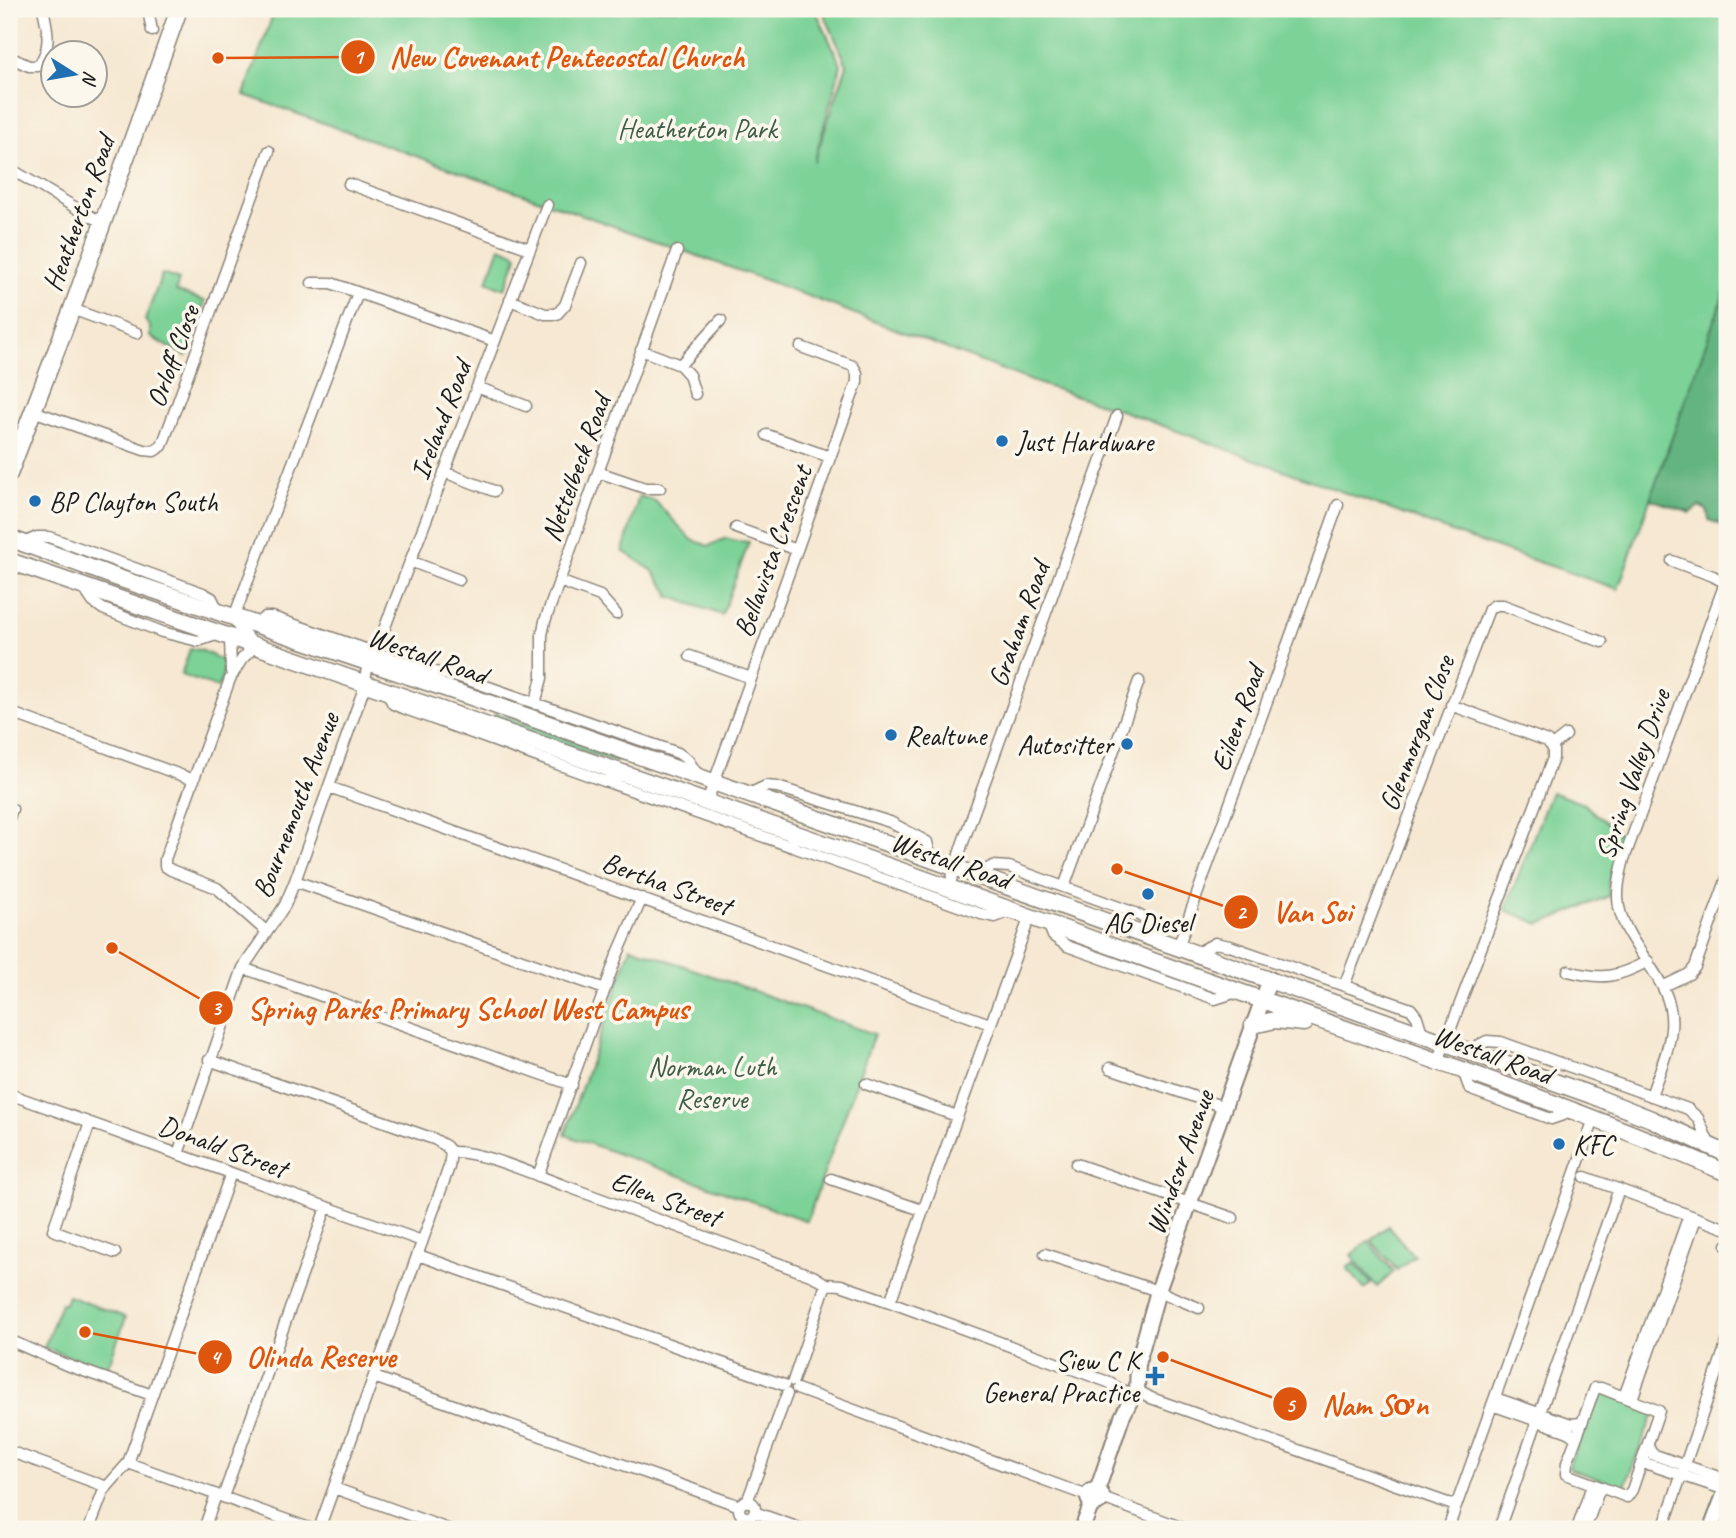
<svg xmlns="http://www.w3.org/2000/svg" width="1736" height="1538" font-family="Caveat,sans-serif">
	<rect width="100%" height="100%" fill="#fbf7ec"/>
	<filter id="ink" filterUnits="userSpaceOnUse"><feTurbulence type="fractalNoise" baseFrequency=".0143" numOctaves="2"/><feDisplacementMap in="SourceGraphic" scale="14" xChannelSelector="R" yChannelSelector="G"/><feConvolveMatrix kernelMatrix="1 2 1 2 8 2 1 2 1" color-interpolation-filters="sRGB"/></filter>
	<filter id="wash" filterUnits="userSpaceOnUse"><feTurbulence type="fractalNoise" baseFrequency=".00686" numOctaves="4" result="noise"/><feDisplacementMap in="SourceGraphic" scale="28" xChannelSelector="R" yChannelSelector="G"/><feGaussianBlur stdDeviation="1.57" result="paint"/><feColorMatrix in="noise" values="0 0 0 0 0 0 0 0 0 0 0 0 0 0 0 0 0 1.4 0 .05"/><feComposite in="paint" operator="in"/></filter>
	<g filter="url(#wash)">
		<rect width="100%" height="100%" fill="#f6e8d2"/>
		<path fill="#7bd297" stroke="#4c775a" stroke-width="2" d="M275 9H815L841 65 814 162 847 65 822 9H1727V285L1618 589 1462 536 1120 410 1037 383 771 282 244 95Z
			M500 247 515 253 517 257 505 289 487 282Z
			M162 274 179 280 176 291 205 301 186 356 150 337V327L145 320Z
			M639 496 655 501 692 540 709 546 726 538 736 541 749 542 722 615 668 596 669 593 653 571 623 551Z
			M190 649 201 650 227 663 218 688 181 675Z
			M1551 792 1584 804 1623 838 1608 883 1609 896 1540 924 1505 910Z
			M631 947 874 1034 807 1221 565 1135Z
			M1388 1226 1414 1256 1397 1270 1371 1240Z
			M1368 1241 1394 1272 1377 1287 1351 1255Z
			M1354 1263 1371 1283 1364 1289 1347 1268Z
			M68 1296 126 1317 107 1369 44 1348 61 1303 65 1304Z
			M1596 1391 1653 1409V1415L1624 1488 1570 1469 1569 1465Z"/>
		<path fill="#64b480" stroke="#40684e" stroke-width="2" d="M1727 285V527L1709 520 1707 510 1699 506 1691 513 1650 499Z
			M495 712 622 756 615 763 493 721Z"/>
	</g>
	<g filter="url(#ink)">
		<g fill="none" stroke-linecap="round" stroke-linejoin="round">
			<g stroke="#898277" stroke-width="13">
				<path id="street" d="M148 9 152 31
					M9 57 29 66H38
					M38 66C52 48 48 30 43 9
					M9 168 88 215 103 222
					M349 184 530 249
					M312 283H331L495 341
					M510 300 545 314H557L565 305 581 263
					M72 309 137 333
					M641 350 680 365 721 320
					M680 365 689 375 695 394
					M477 387 526 406
					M33 411 144 450 154 451 162 446 269 151
					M767 435 830 457
					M444 472 494 491
					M598 472 645 488H660
					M736 528 797 550
					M24 543 37 537H49L203 593 212 598 219 613
					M410 561 459 580
					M1672 561 1713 576 1727 584
					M559 581 600 596 616 614
					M83 587 93 602 103 609 162 632 198 641 219 634
					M255 625 265 617H272L429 671 460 677 678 753 688 760 698 775
					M230 637 231 671
					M375 653 547 205
					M690 656 751 678
					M386 691 393 704 400 707 604 781 628 775
					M535 704 542 678V635L545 621 677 251
					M9 712 194 780
					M1552 746 1566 735
					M605 781 793 847
					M329 787 990 1024
					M749 794 766 786 777 787 890 822 927 842 931 859
					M707 802 857 382V373L853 366 801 347
					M9 818 12 809
					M792 832 793 847 981 914 995 917 1013 910
					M976 875 993 866 1009 867 1135 913 1147 920 1160 940
					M295 881 605 989
					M949 887 962 845 1117 416
					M1064 887 1139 681
					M1048 923 1053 936 1067 946 1215 999 1237 992
					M267 932 217 888 171 870 165 866V859L230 679 242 659 255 646 237 625V609L358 293
					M1178 947 1338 505
					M1197 953 1215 943 1230 946 1411 1009 1417 1017 1423 1036
					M243 968 572 1085
					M1568 971C1602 980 1617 978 1648 961
					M1344 986 1489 609 1495 605H1503L1602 642
					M1664 986 1689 974 1695 967 1727 878
					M1468 1051 1487 1041 1501 1042 1688 1109 1698 1118 1710 1146
					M209 1060 434 1139 446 1146 451 1152
					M1438 1062 1553 758V748L1547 741 1451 705
					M1110 1068 1224 1107
					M1463 1071 1469 1087 1474 1091 1551 1119 1574 1111
					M866 1084 957 1116
					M9 1094 422 1241
					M1651 1096C1658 1074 1669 1052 1671 1029 1676 979 1628 952 1619 907 1616 891 1620 875 1624 859L1725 583
					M90 1123 53 1230 115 1253
					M451 1152C479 1150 535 1175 563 1185 646 1215 730 1246 813 1276L826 1284 841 1285 890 1302 1108 1382 1123 1391
					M178 1154 243 968 285 905 295 881 363 691 368 663
					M1076 1164 1233 1218
					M538 1176 616 958 642 898
					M1585 1177 1727 1229
					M831 1179 922 1210
					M1727 1246V1245
					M1045 1254 1158 1291 1199 1308
					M418 1255 784 1385
					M890 1302 1030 916
					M9 1340 64 1364 152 1395
					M374 1377 740 1506
					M793 1381 826 1284
					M1595 1388H1601L1659 1411 1632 1490 1627 1497 1566 1474 1567 1463Z
					M797 1389 1088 1496
					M1137 1390 1151 1398 1456 1506
					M1624 1397 1689 1215
					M1495 1398 1571 1424 1581 1423
					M1632 1399 1696 1218
					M1492 1405 1569 1432 1576 1439
					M1648 1446 1652 1454 1727 1480
					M9 1451 107 1487
					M1642 1462 1726 1490
					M128 1463 312 1529
					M334 1488 448 1529
					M223 1497 326 1208
					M1102 1498 1186 1529
					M739 1509a8 8 0 1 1 16 0a8 8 0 1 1-16 0Z
					M747 1502 787 1394
					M754 1512 802 1529
					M89 1529 104 1490 128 1463 231 1173
					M204 1529 216 1495
					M319 1529 449 1167 451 1152
					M738 1529 743 1516
					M1448 1529 1594 1119
					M1499 1529 1619 1189
					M1577 1529 1592 1485
					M1585 1529 1600 1488
					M1663 1529 1727 1342"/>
			</g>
			<g stroke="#898277" stroke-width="18">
				<path id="secondary" d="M1124 1393 1130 1397 1137 1392 1138 1362 1158 1291 1270 979
					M1088 1497a7 7 0 1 1 14 0a7 7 0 1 1-14 0Z
					M1097 1491 1122 1417 1132 1397
					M1082 1529 1092 1503
					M1711 1529 1727 1487"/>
			</g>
			<g stroke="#898277" stroke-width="19">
				<path id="primary" d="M9 474 72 309 179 9
					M9 538 118 578 477 699 844 828 1591 1095 1651 1119 1727 1154
					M9 561C396 694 783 827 1169 967 1355 1034 1545 1094 1727 1173
					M1253 1025 1275 1020 1304 1023"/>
			</g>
			<use href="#street" stroke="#fff" stroke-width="10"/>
			<use href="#secondary" stroke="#fff" stroke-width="14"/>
			<use href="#primary" stroke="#fff" stroke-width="16"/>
		</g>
	</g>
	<g fill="#1f6fb2" stroke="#fbf7ec" stroke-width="2.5">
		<circle cx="1002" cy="441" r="7"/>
		<circle cx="35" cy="501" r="7"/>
		<circle cx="891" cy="735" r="7"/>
		<circle cx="1127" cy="744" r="7"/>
		<circle cx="1148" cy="894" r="7"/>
		<circle cx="1559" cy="1144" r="7"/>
		<path d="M1151.5 1365.5h7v7h7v7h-7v7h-7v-7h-7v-7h7z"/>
	</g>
	<g text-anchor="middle" stroke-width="7" stroke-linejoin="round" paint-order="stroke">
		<g font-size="28" fill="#3d5c47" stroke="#fbf7ec">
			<text x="697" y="138">Heatherton Park</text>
			<text x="712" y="1076">Norman Luth<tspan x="712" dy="32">Reserve</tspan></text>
		</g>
		<g font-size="28" fill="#1c1c1c" stroke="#fbf7ec">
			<text transform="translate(78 213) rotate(-70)" y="10">Heatherton Road</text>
			<text transform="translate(172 356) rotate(-70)" y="10">Orloff Close</text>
			<text transform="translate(440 420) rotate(-69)" y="10">Ireland Road</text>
			<text transform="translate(575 468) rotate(-70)" y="10">Nettelbeck Road</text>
			<text transform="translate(772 551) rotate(-70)" y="10">Bellavista Crescent</text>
			<text transform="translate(1018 624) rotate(-70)" y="10">Graham Road</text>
			<text transform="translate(428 655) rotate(19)" y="10">Westall Road</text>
			<text transform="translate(1237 718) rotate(-70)" y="10">Eileen Road</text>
			<text transform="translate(1416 733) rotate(-69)" y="10">Glenmorgan Close</text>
			<text transform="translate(1632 774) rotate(-71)" y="10">Spring Valley Drive</text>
			<text transform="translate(295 805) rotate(-69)" y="10">Bournemouth Avenue</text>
			<text transform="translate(951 860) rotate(19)" y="10">Westall Road</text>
			<text transform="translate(667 883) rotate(20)" y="10">Bertha Street</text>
			<text transform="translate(1493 1054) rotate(20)" y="10">Westall Road</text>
			<text transform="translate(223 1146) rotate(20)" y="10">Donald Street</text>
			<text transform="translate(1179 1162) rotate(-70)" y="10">Windsor Avenue</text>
			<text transform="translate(666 1198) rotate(20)" y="10">Ellen Street</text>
		</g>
		<g font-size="28" fill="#1c1c1c" stroke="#fbf7ec" text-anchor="start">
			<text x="1016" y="451">Just Hardware</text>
			<text x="49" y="511">BP Clayton South</text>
			<text x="905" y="745">Realtune</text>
			<text x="1113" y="754" text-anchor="end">Autositter</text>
			<text x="1148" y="932" text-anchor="middle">AG Diesel</text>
			<text x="1573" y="1154">KFC</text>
			<text x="1139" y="1370" text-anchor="end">Siew C K<tspan x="1139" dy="32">General Practice</tspan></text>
		</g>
	</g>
	<path fill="none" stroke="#de560d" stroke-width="2.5" d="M218 58L358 57M1117 869L1241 912M112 948L216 1008M85 1332L215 1357M1163 1357L1290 1404"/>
	<g fill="#de560d" stroke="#fbf7ec" stroke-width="2.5">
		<circle cx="218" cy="58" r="7"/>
		<circle cx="1117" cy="869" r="7"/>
		<circle cx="112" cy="948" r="7"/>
		<circle cx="85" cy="1332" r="7"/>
		<circle cx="1163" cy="1357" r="7"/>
		<circle cx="358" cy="57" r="18"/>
		<circle cx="1241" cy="912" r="18"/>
		<circle cx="216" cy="1008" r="18"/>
		<circle cx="215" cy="1357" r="18"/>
		<circle cx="1290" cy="1404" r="18"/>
	</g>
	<g font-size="21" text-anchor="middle" font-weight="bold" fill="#fff">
		<text x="358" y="64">1</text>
		<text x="1241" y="919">2</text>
		<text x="216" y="1015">3</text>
		<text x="215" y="1364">4</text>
		<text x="1290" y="1412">5</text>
	</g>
	<g font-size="30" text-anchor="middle" font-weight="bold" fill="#de560d" stroke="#fbf7ec" stroke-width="7" stroke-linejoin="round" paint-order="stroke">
		<text x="567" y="67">New Covenant Pentecostal Church</text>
		<text x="1312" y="922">Van Soi</text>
		<text x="468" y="1019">Spring Parks Primary School West Campus</text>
		<text x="321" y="1367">Olinda Reserve</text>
		<text x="1375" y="1415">Nam Sơn</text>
	</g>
	<rect width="1736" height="1538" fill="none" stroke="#fbf7ec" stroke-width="35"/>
	<g transform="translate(74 74) rotate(101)"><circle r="33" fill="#fbf7ec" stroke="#a29f99" stroke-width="2"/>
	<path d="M0-5L12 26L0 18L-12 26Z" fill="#1f6fb2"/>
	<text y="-10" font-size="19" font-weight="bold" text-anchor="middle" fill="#1c1c1c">N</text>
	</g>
</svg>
